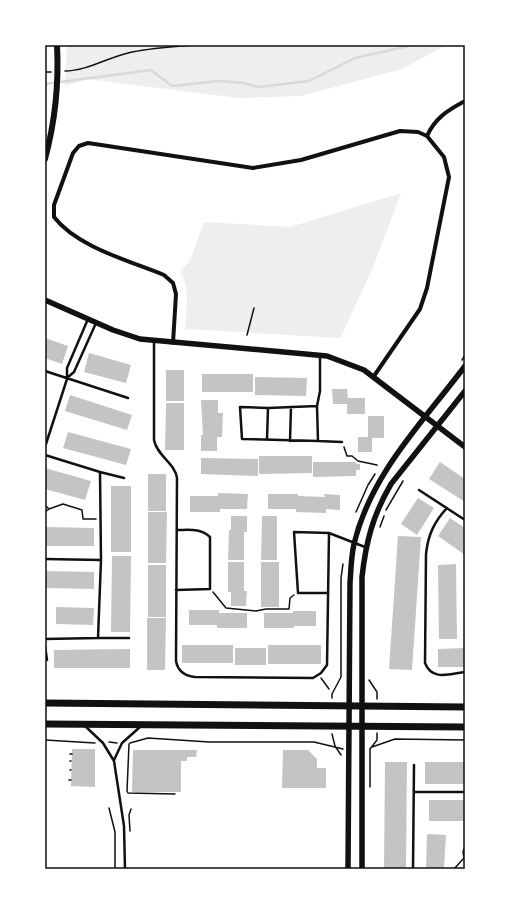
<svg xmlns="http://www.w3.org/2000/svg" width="510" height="914" font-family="'Source Sans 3',sans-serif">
	<rect width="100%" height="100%" fill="#fff"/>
	<path fill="#eee" d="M67 45H446L402 69 301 96 239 98 86 79 65 86Z
		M401 193 372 270 340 338 185 329C186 311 191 287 180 272L190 261 204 222 290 227Z"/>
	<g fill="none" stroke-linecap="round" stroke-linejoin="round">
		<path stroke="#d9d9d9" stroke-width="2.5" d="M45 84 151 70 172 86 219 81 243 83 258 87 309 81 355 58 413 45"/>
	</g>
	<path fill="#c4c4c4" d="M45 338 68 346 62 364 45 358Z
		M89 353 131 365 126 383 84 372Z
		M166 370H184V401H166Z
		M202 374H253V392H202Z
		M255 377 307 378 306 396 255 395Z
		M332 389H347L348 398H365V414H347V404H333Z
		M70 395 132 415 127 430 65 411Z
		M201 400H218V413H223L222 437H217V451H201V435H203Z
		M166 403H184V450H165Z
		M368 416H384V438H372V452H358V437H368Z
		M68 432 131 449 126 465 63 448Z
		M259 456H312V473L259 474Z
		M201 458 258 459V476L201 474Z
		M313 462H356V464H360V470H356V476L313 477Z
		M440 462 465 479V502L429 479Z
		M45 468 91 481 85 500 45 489Z
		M148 474H166V511H148Z
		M111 486H131V552H111Z
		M218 493 248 494 247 509H220V512H190V496H218Z
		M268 494H298V496L325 497 324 494 340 495V510L326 509V513L296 512V509H268Z
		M418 498 434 508 417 535 401 524Z
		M148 512H167L166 563H148Z
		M231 516H247V532H244V560H228L229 530H231Z
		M262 516H277V560H261Z
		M450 518 465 528V555L438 536Z
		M45 527 94 528V546H45Z
		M398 536 421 537 412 670 389 669Z
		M112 556H131L130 632H111Z
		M228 562H244V591H247L246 606H231V592H228Z
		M261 562H279V607H261Z
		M456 564 457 639H439L438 565Z
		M148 565H166V617H148Z
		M45 571 94 572V589L45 588Z
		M56 607 94 608 93 625 56 624Z
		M189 610H219V613H247V628H217V625H189Z
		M293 611H316V626H294V628H264V613H293Z
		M147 618H166L165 670H147Z
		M182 645H233V663H182Z
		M268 645H321V664H268Z
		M235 648H266V665H235Z
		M465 648V667H438V649Z
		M130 649V668H54V650Z
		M72 749H95V787L71 786Z
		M133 750H197L196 757H187V761H181V792H132Z
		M283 750H308L317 759V768H326V788H282Z
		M385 762H407L406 869H384Z
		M425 762H465V784H425Z
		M429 800H465V821H429Z
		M427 834 446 835 444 869H426Z"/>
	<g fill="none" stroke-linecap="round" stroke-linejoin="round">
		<path stroke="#111" stroke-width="1.5" d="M65 71C86 71 107 58 128 53 148 48 172 47 193 45
			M45 72H51
			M247 335 254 308
			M462 360 465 355
			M344 447 347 456H352L358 461 377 465
			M45 505 49 509 63 504 82 510 83 519H96
			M386 510 403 481
			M45 512 49 509
			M356 512 368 485 375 474
			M380 527 384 516
			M213 592 226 608 256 611 266 609H289L290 598 294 595
			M321 678 329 689
			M369 680 377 692V699
			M332 698V694L341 677V578L343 564
			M332 734 335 746 341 755
			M45 740 95 743
			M109 742 117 743
			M130 743 148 738 209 742H314L343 749
			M129 744 127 791 128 793 175 794
			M372 747 395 739 465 740
			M70 754H72
			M70 761H71
			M70 770H71
			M69 780H71
			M370 787V749L377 740V733
			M109 808 115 832V869
			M130 831 129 815 131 809
			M454 869 464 858 463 852 465 846"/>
		<path stroke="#111" stroke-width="2.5" d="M154 341V440C157 456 175 463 177 478L176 661C178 672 185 676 195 677L313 678 321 673 327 665 329 533 365 547
			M45 371 128 398
			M67 378 74 372 96 323
			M317 406 268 408 240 407 242 439 318 441 317 406 320 391V356
			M267 439 268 408
			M290 441 291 407
			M318 441 342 442
			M45 447 67 379V368L88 319
			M45 455 100 472 101 560 45 559
			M100 472 124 478
			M419 490 465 520
			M447 508C434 522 428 535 426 554L425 663C432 681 449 674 465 672
			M176 590 210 589V537C201 528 189 530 177 530
			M328 593H298L294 532 329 533
			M98 638H129
			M45 639 98 638 101 560
			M45 646 47 660
			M85 726 103 743 114 761 124 826 125 869
			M114 760 122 743 140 727
			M414 792H465
			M413 869 414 765"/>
		<path stroke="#111" stroke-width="4" d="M427 136C435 118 448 110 465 101
			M173 343 176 294 173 283 164 275C130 261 77 247 54 217V205L73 153 79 146 88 143 253 168 301 160 400 131 418 132 427 136 444 157 449 177 427 288 420 309 374 376"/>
		<path stroke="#111" stroke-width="5.5" d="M45 300 113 330 140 339 327 356 364 370 465 447
			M348 869 350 583C351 570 351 557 354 544 371 473 423 422 465 366
			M362 869V577C366 541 373 515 391 484L465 391"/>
		<path stroke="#111" stroke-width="6" d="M45 159C55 122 59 83 57 45"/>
		<path stroke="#111" stroke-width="7" d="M45 703 465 707
			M45 724 465 727"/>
	</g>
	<rect width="510" height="914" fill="none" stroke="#ffffff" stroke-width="92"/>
	<rect x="46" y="46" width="418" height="822" fill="none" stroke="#111" stroke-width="1.5"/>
</svg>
